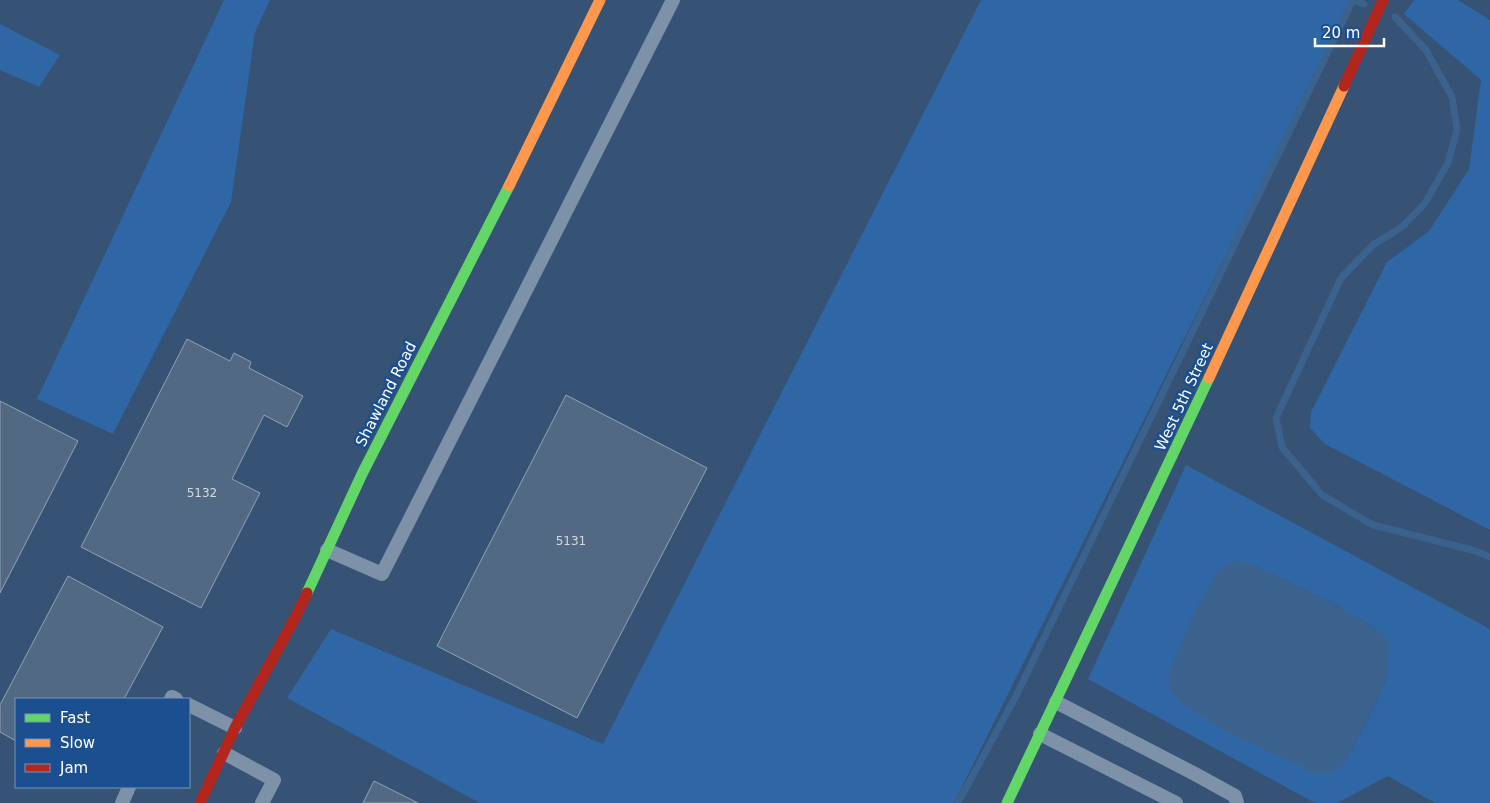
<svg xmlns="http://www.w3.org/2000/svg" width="1490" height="803" font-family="'DejaVu Sans',sans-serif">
	<rect width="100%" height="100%" fill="#365274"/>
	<path fill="#2f66a5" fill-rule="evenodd" d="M224 0H270L255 32 231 202 113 434 37 399Z
		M981 0H1352L954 803H480L287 698 331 629 603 744Z
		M1414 0H1458L1490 20V530L1325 444 1310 428 1311 412 1387 262 1429 231 1469 169 1481 80 1404 14Z
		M0 24 60 55 39 87 0 70Z
		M1186 465 1490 629V803H1435L1388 776 1337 803H1315L1088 679ZM1251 564 1333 603 1376 629 1388 675 1373 709 1347 759Z"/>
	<path fill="#3b618d" d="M1233 561 1251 564 1333 603 1376 629 1389 643 1388 675 1373 709 1347 759 1334 773H1315L1225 731 1184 705 1169 689 1170 670 1194 613 1219 570Z"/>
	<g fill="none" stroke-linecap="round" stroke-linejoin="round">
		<path stroke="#3b618d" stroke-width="7" d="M1353 0 1364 4
			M1395 17 1426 50 1452 97 1457 129 1448 163 1425 203 1403 226 1373 245 1341 278 1276 418 1282 447 1322 495 1373 525 1476 551 1490 557
			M958 803 1017 694 1353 0"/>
	</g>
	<path fill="#526984" stroke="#92a2b6" d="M187 339 230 361 234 353 251 362 249 368 303 396 287 427 264 415 232 479 260 493 201 608 81 547Z
		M566 395 707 468 577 718 437 646Z
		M0 401 78 441 0 593Z
		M68 576 163 627 124 699H16V741L0 732V705Z
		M374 781 418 803H363Z"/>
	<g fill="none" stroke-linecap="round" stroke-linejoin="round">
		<path stroke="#7d92a8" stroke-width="14" d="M327 550 382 574 673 0
			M171 699 172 697 176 699
			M1056 702 1195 774 1235 796 1237 803
			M189 705 235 728
			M1040 734 1176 803
			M224 753 274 780 262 803
			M122 803 129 787"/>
		<path stroke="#63d668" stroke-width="11" d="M307 593 362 474 509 186
			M1007 803 1209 378"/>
		<path stroke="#ff974d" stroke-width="11" d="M509 186 600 0
			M1209 378 1344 86"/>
		<path stroke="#b3261e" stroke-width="11" d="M1344 86 1383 0
			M200 803 235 728 296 616 307 593"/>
	</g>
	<g text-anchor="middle" stroke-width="5" stroke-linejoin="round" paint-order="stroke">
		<g font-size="12" fill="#d4dae0">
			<text x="202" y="497">5132</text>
			<text x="571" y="545">5131</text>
		</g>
		<g font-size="15" fill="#fff" stroke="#1b4f8f">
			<text transform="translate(386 394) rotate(-63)" y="5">Shawland Road</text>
			<text transform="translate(1184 397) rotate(-65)" y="5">West 5th Street</text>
		</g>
	</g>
	<rect x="15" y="698" width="175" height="90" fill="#1b4f8f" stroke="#7695bc"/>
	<rect x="25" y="714" width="25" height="8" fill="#63d668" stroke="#7695bc"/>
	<text x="60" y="723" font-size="15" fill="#ffffff">Fast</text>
	<rect x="25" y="739" width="25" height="8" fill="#ff974d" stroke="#7695bc"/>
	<text x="60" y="748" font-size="15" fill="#ffffff">Slow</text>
	<rect x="25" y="764" width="25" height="8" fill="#b3261e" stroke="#7695bc"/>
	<text x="60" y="773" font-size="15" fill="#ffffff">Jam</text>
	<path d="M1315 38v8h69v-8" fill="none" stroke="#ffffff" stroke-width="2.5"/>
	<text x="1322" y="38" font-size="15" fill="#ffffff" stroke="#1b4f8f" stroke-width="4" paint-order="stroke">20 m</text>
</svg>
